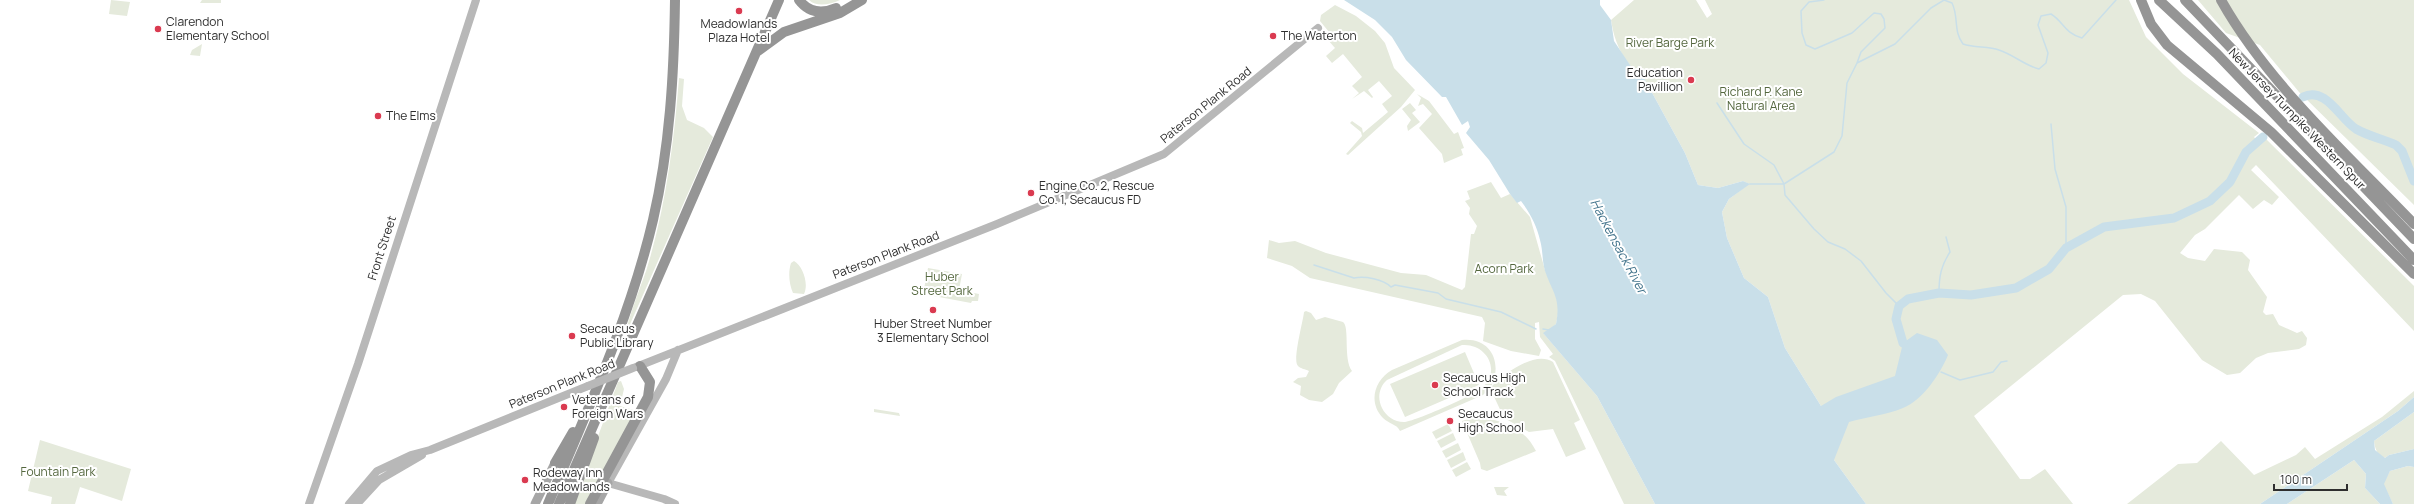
<svg xmlns="http://www.w3.org/2000/svg" width="2414" height="504" font-family="Manrope,sans-serif">
	<rect width="100%" height="100%" fill="#fff"/>
	<path fill="#e5eadc" fill-rule="evenodd" d="M111 0 130 2 127 16 109 14Z
		M202 0H221V3H200Z
		M809 0H840C831 4 817 8 809 0Z
		M1634 0H1696L1707 18 1712 14 1705 0H2129L2146 37 2183 74 2259 133 2254 137 2260 144 2266 139 2414 286V331L2256 165 2251 170 2279 197 2272 205 2264 200 2253 209 2239 195 2205 229 2195 235 2180 253 2188 258 2205 261 2214 249 2242 252 2250 260 2248 270 2267 297 2263 312 2266 315 2273 314 2279 325 2297 333 2302 331 2307 338 2306 345 2299 349 2268 353 2256 358 2240 373 2227 375 2202 360 2155 301 2141 294 2123 295 1974 416 2020 479H2030L2045 469 2073 504H1866L1834 460 1821 406 1785 348 1768 297 1744 278 1727 238 1722 212 1729 199 1749 184 1743 181 1718 188 1698 185 1685 153 1644 78 1639 72 1637 74C1621 55 1615 44 1611 20Z
		M2198 0H2414V205L2299 92 2260 45 2226 33Z
		M1335 5 1356 16 1375 31 1385 43 1394 68 1415 90 1401 107 1348 155 1346 154 1362 136 1361 132 1350 123 1352 121 1362 128 1363 133 1388 112 1382 104 1392 96 1379 81 1368 90 1373 97 1372 98 1364 91 1352 99 1359 93 1352 86 1362 77 1343 54 1332 63 1326 56 1335 48 1328 40 1329 32 1320 21 1321 15Z
		M202 44 200 56 190 55 192 50Z
		M679 78 684 79 682 106 687 120 704 128 713 137 627 331C625 326 644 278 647 268 666 206 674 142 679 78Z
		M1417 94 1429 101 1454 134 1458 132 1464 148 1461 149 1463 155 1444 163 1442 154 1419 128 1432 114 1423 104 1418 106 1421 98Z
		M1410 103 1416 110 1412 113 1420 122 1408 131 1407 126 1411 120 1402 109Z
		M1491 182 1501 198 1510 194 1530 217 1545 270 1556 296 1559 309 1556 324 1544 334 1597 396 1655 504H1624L1555 361 1549 357 1553 354 1540 337 1539 322 1535 323V339L1541 350 1539 356 1511 351 1483 341 1485 323 1482 317 1310 278 1292 266 1267 258 1269 240 1279 243 1295 241 1326 253 1401 273 1426 275 1462 290 1465 287 1471 234H1474L1477 226 1469 214 1470 208 1465 201 1470 199 1467 191Z
		M794 261C803 266 809 284 804 294L793 293C789 284 788 272 791 263Z
		M928 268 962 274 959 290 979 294 978 301H972L971 303 923 294Z
		M1306 311 1311 313 1316 320 1325 317 1343 322C1350 327 1343 359 1352 371L1339 383 1333 394 1322 402 1309 400 1300 395 1301 386 1293 382 1298 378 1306 377 1309 371C1305 369 1301 369 1298 366 1292 361 1303 322 1304 312Z
		M1462 340C1491 337 1503 363 1491 387 1504 374 1535 350 1553 362L1580 420 1574 423 1586 449 1566 457 1553 429 1529 432 1504 418 1490 388 1483 395 1400 431C1397 424 1389 424 1383 418 1368 403 1374 380 1392 370ZM1462 345C1485 343 1501 368 1484 386 1477 394 1414 422 1404 422 1394 422 1386 416 1382 408 1377 398 1379 387 1387 380Z
		M1465 352 1479 385 1405 417 1390 384Z
		M621 381 624 389 620 406 637 411 588 504H573L618 382Z
		M2414 391V397L2398 411 2260 504H2127L2178 464 2197 463 2221 441 2254 475 2296 455 2305 447 2315 459 2382 417Z
		M874 409 899 413 900 416 874 412Z
		M2414 412V449L2389 455 2385 458C2377 455 2375 449 2374 441Z
		M1478 416C1504 422 1523 426 1536 451L1487 471 1481 469 1480 463 1462 421Z
		M1448 424 1452 431 1436 439 1432 432Z
		M1453 433 1456 440 1441 448 1437 441Z
		M40 440 131 469 122 501 80 487 75 504H51L52 497 28 491Z
		M1458 443 1461 450 1446 458 1442 451Z
		M1463 452 1466 460 1451 468 1447 460Z
		M2354 460 2366 474 2365 488 2380 504H2287Z
		M1467 462 1471 469 1456 477 1452 470Z
		M2408 466 2414 467V504H2393L2383 484 2390 471Z
		M1494 487H1509L1504 491 1507 496 1497 495Z"/>
	<path fill="#c9dfe9" d="M1344 0H1600V5L1611 20 1614 41 1636 74 1639 72 1644 78 1685 153 1698 185 1718 188 1743 181 1750 184 1729 199 1722 212 1727 238 1744 278 1768 297 1785 348 1821 406 1836 397 1895 376 1903 343 1917 333 1937 340 1948 355C1940 374 1923 400 1903 408 1886 415 1866 417 1849 422L1834 460 1866 504H1655L1597 396 1543 333 1556 324C1561 298 1553 294 1545 271 1542 261 1543 250 1540 240 1537 226 1530 213 1521 201L1517 203 1510 194 1489 160 1466 133 1470 127 1468 121 1462 125 1446 97H1442L1406 60 1392 37 1375 20Z
		M2414 397V412L2374 441 2375 450 2385 458 2389 455 2414 449V467L2408 466 2390 471 2384 484 2393 504H2380L2365 488 2366 474 2354 460 2287 504H2260L2398 411Z"/>
	<g fill="none" stroke-linecap="round" stroke-linejoin="round">
		<path stroke="#c9dfe9" stroke-width="1.5" d="M1824 0 1809 2 1801 11 1802 33 1806 45 1815 49 1852 33 1874 13 1881 14 1884 19 1885 28 1861 52 1857 63
			M1944 0 1952 3C1959 17 1953 31 1963 44 1975 48 1988 46 1999 50 2014 55 2024 65 2039 69L2046 63 2048 53 2038 25 2041 16 2051 14C2064 22 2064 33 2082 38L2116 0
			M1717 103 1744 144 1774 165 1784 184 1785 195 1814 229 1828 242 1845 249 1861 261 1886 293 1899 306
			M2051 124 2055 169 2066 207V248
			M1750 184H1784L1834 152 1842 136 1847 83 1857 63 1895 44 1931 8 1944 0
			M1314 265 1354 278C1365 276 1383 279 1391 287L1395 285 1438 293 1446 299 1501 312 1536 329
			M1939 293C1939 276 1941 266 1950 252L1946 237
			M1543 329 1549 330
			M1941 372 1960 380 1993 372 2001 362 2007 361"/>
		<path stroke="#c9dfe9" stroke-width="9" d="M2303 97C2326 86 2340 119 2356 129 2368 136 2383 139 2396 145L2402 151 2414 181
			M1903 343 1896 319 1899 306 1908 299 1939 293 1971 295 2016 288 2049 269 2066 248 2104 227 2174 218 2210 201 2230 182 2246 152 2263 137"/>
		<path stroke="#b8b8b8" stroke-width="8" d="M636 367 997 224 1164 154 1318 28
			M309 504 358 364 476 0
			M349 504 377 471 411 455 430 450 588 386
			M357 504 379 480 422 455
			M675 504 664 499 608 483 666 379 678 350"/>
		<path stroke="#a6a6a6" stroke-width="9" d="M535 504 555 463
			M597 504 608 483"/>
		<path stroke="#959595" stroke-width="10" d="M799 0C809 13 822 14 836 8
			M2141 0 2151 24 2167 45 2271 132 2414 274
			M2159 0 2217 54 2414 260
			M2185 0 2414 239
			M2221 0C2268 84 2348 155 2414 224
			M758 51 784 32 840 13 862 0
			M555 463 573 432
			M548 504C587 411 630 318 653 220 670 147 674 74 675 0
			M559 504 779 0
			M570 504 594 438
			M590 504 648 397 650 382 640 366"/>
		<path stroke="#b8b8b8" stroke-width="8" d="M588 386 633 368"/>
	</g>
	<g fill="#da3a50" stroke="#fff" stroke-width="1.5">
		<circle cx="739" cy="11" r="4"/>
		<circle cx="158" cy="29" r="4"/>
		<circle cx="1273" cy="36" r="4"/>
		<circle cx="1691" cy="80" r="4"/>
		<circle cx="378" cy="116" r="4"/>
		<circle cx="1031" cy="193" r="4"/>
		<circle cx="933" cy="310" r="4"/>
		<circle cx="572" cy="336" r="4"/>
		<circle cx="1435" cy="385" r="4"/>
		<circle cx="564" cy="407" r="4"/>
		<circle cx="1450" cy="421" r="4"/>
		<circle cx="525" cy="480" r="4"/>
	</g>
	<g text-anchor="middle" stroke-width="4" stroke-linejoin="round" paint-order="stroke">
		<g font-size="12" fill="#2e2e2e" stroke="#fff" text-anchor="start">
			<text x="166" y="26">Clarendon<tspan x="166" dy="14">Elementary School</tspan></text>
			<text x="739" y="28" text-anchor="middle">Meadowlands<tspan x="739" dy="14">Plaza Hotel</tspan></text>
			<text x="1281" y="40">The Waterton</text>
			<text x="1683" y="77" text-anchor="end">Education<tspan x="1683" dy="14">Pavillion</tspan></text>
			<text x="386" y="120">The Elms</text>
			<text x="1039" y="190">Engine Co. 2, Rescue<tspan x="1039" dy="14">Co. 1, Secaucus FD</tspan></text>
			<text x="933" y="328" text-anchor="middle">Huber Street Number<tspan x="933" dy="14">3 Elementary School</tspan></text>
			<text x="580" y="333">Secaucus<tspan x="580" dy="14">Public Library</tspan></text>
			<text x="1443" y="382">Secaucus High<tspan x="1443" dy="14">School Track</tspan></text>
			<text x="572" y="404">Veterans of<tspan x="572" dy="14">Foreign Wars</tspan></text>
			<text x="1458" y="418">Secaucus<tspan x="1458" dy="14">High School</tspan></text>
			<text x="533" y="477">Rodeway Inn<tspan x="533" dy="14">Meadowlands</tspan></text>
		</g>
		<g font-size="12" fill="#54673e" stroke="#fff">
			<text x="1670" y="47">River Barge Park</text>
			<text x="1761" y="96">Richard P. Kane<tspan x="1761" dy="14">Natural Area</tspan></text>
			<text x="1504" y="273">Acorn Park</text>
			<text x="942" y="281">Huber<tspan x="942" dy="14">Street Park</tspan></text>
			<text x="58" y="476">Fountain Park</text>
		</g>
		<g font-size="12" fill="#2e2e2e" stroke="#fff">
			<text transform="translate(1206 105) rotate(-39)" y="4">Paterson Plank Road</text>
			<text transform="translate(2297 119) rotate(46)" y="4">New Jersey Turnpike Western Spur</text>
			<text transform="translate(382 248) rotate(-72)" y="4">Front Street</text>
			<text transform="translate(886 255) rotate(-21)" y="4">Paterson Plank Road</text>
			<text transform="translate(562 384) rotate(-22)" y="4">Paterson Plank Road</text>
		</g>
		<g font-size="13" font-style="italic" fill="#41738b" stroke="#fff">
			<text transform="translate(1619 246) rotate(62)" y="5">Hackensack River</text>
		</g>
	</g>
	<path d="M2274 484v6h73v-6" fill="none" stroke="#2e2e2e" stroke-width="2"/>
	<text x="2280" y="484" font-size="12" fill="#2e2e2e" stroke="#ffffff" stroke-width="3" paint-order="stroke">100 m</text>
</svg>
